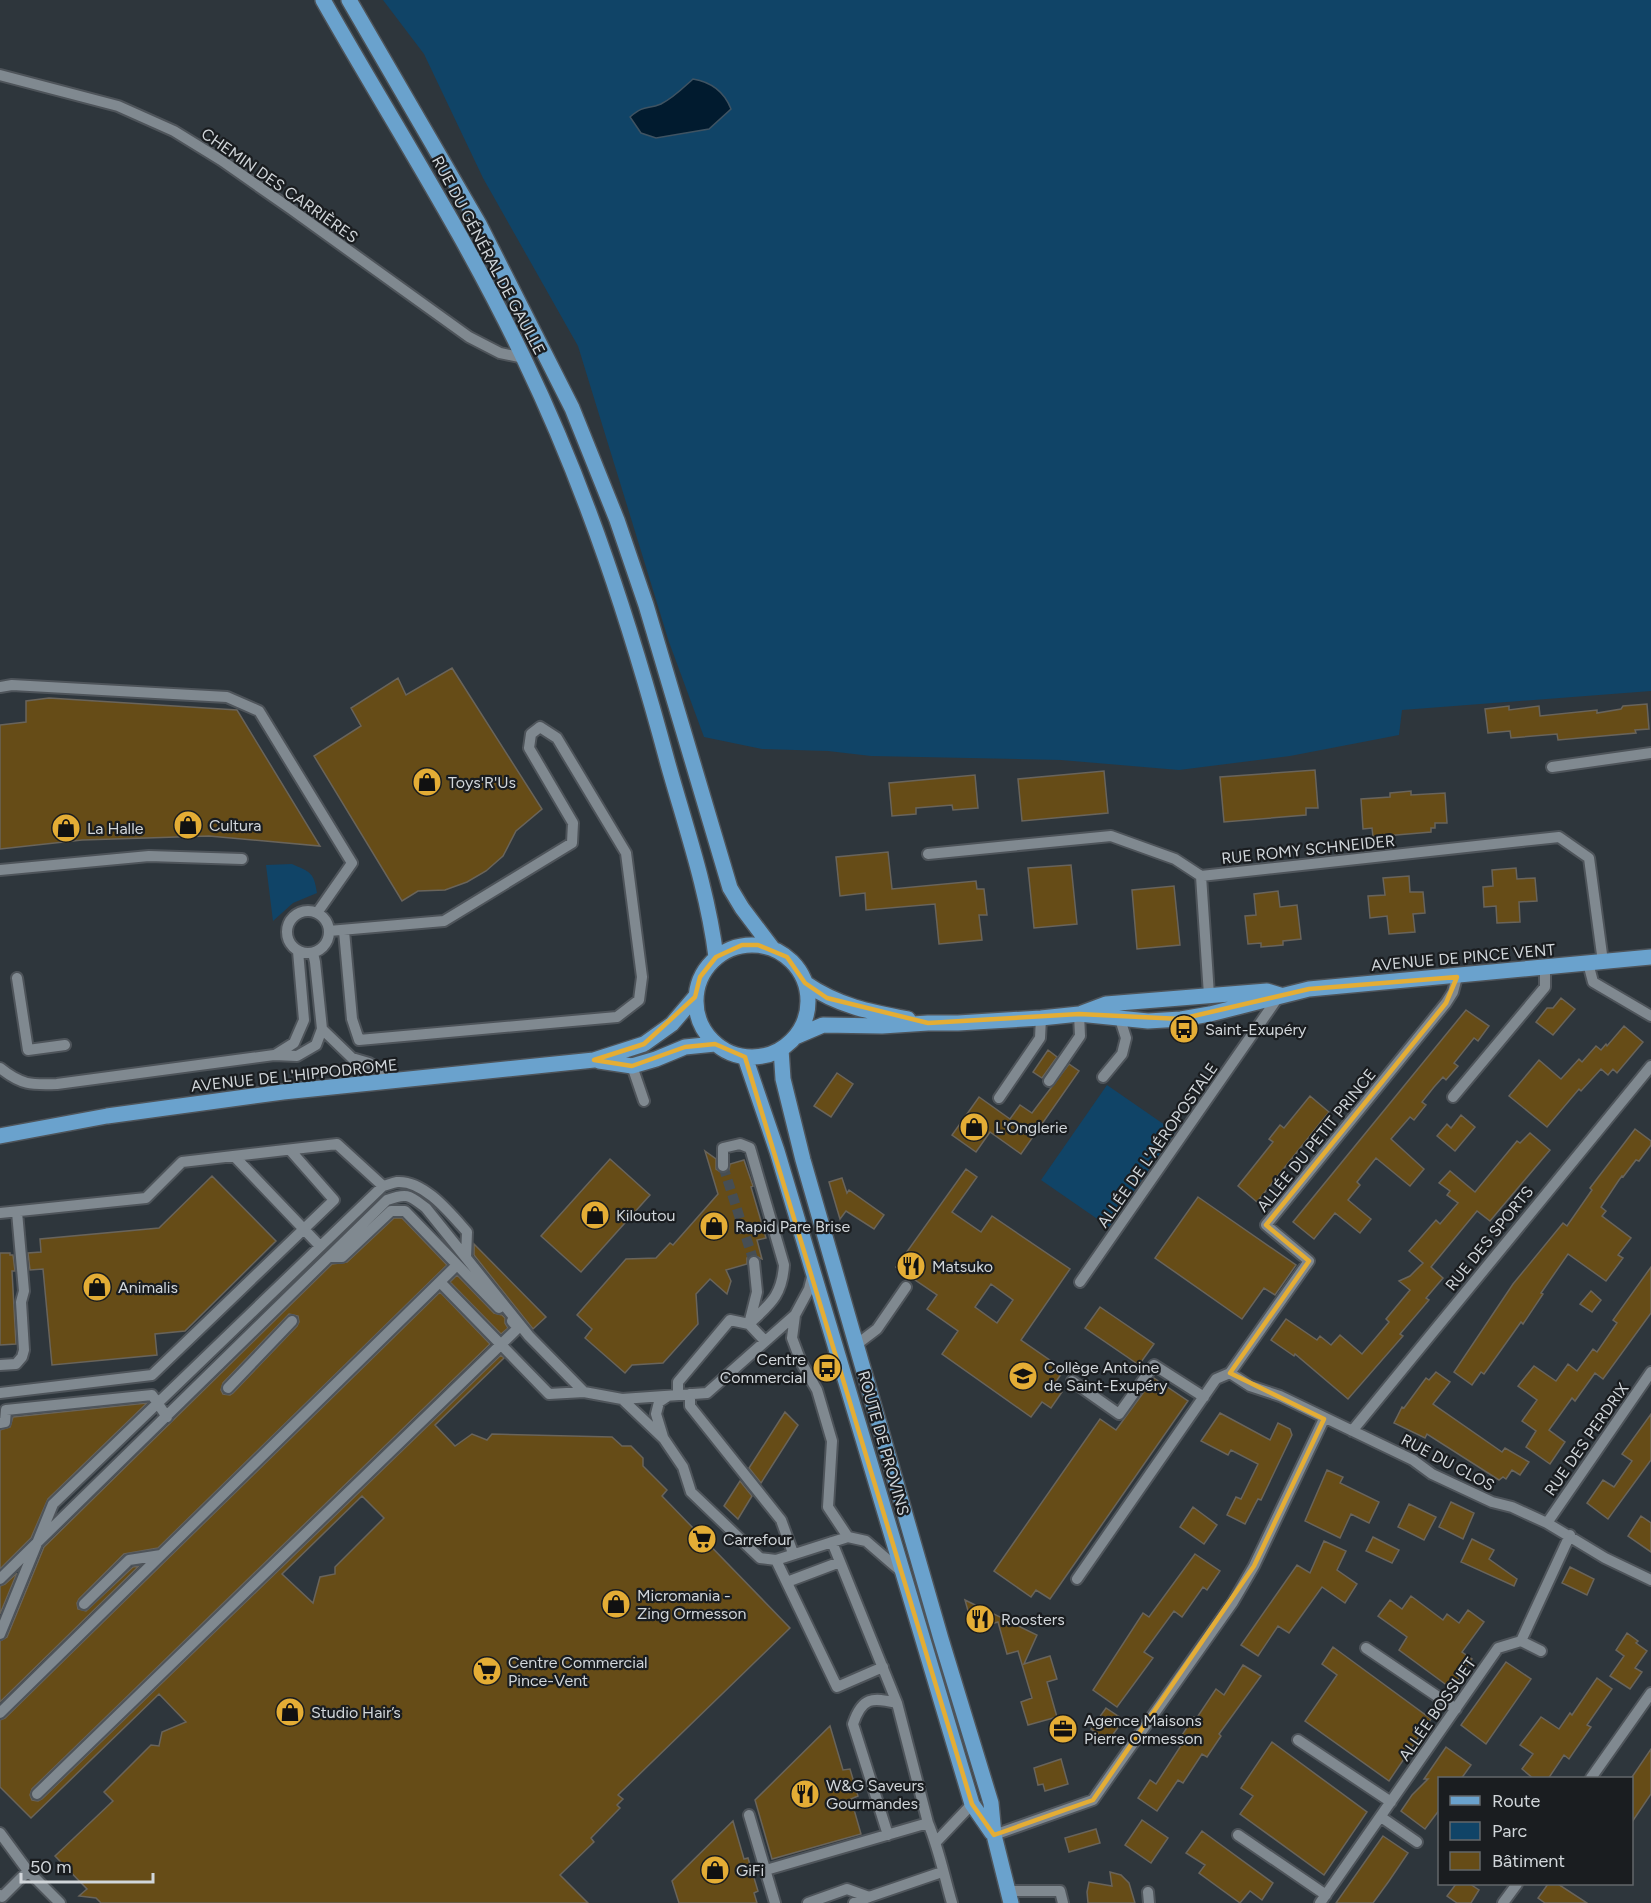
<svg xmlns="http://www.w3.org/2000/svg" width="1651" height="1903" font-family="Figtree,sans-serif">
	<rect width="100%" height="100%" fill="#2e363c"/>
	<path fill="#104467" d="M383 0H1651V691L1402 710 1399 735 1290 756 1179 770 1061 760 871 756 828 751 762 749 704 737 669 642 578 346 483 178 424 54Z
		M292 864C310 872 314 872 317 893L293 903 273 921 266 865Z
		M1107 1085 1175 1132 1109 1227 1041 1180Z"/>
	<path fill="#011b2f" stroke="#3f5362" stroke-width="1.5" d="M693 79C711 82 724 91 731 109L709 129 656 138 641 133 630 117C645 104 647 110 661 104 673 98 683 88 693 79Z"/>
	<path fill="#664c17" stroke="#69645b" stroke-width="1.5" fill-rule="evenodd" d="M452 668 542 809 516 831 503 856 486 871 467 882 445 890 418 891 402 901 314 756 361 726 351 708 398 678 406 695Z
		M49 698 237 710 320 846 209 836 82 840 0 849V725L26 722V701Z
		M1647 704 1649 729 1635 730 1636 733 1558 740 1557 734 1511 738 1510 731 1488 733 1485 709 1509 706V710L1539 706 1540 716 1597 710V713L1621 709 1623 706Z
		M1315 770 1318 808H1306V815L1224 822 1220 777Z
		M1104 771 1108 813 1022 821 1018 779Z
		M975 775 978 808 953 810 952 805 916 808V814L892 816 889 783Z
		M1411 791V795L1445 793 1447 823H1435V828H1431V832L1373 837 1372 828 1363 829 1361 799 1390 797V793Z
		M888 852 892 889 976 881 977 889H984L987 915H979L982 940 939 944 935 904 866 910 865 893 840 896 836 857Z
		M1071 865 1077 924 1034 928 1028 868Z
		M1516 868 1517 879 1535 878 1537 901 1519 902 1520 922 1497 923 1496 906 1484 907 1483 887 1493 886 1492 870Z
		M1409 876 1410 892H1423L1425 913 1413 914 1415 932 1389 934 1387 916 1370 918 1368 896 1385 895 1383 878Z
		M1174 886 1180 945 1137 949 1132 890Z
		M1278 891 1280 907 1297 905 1301 939 1283 941V945L1261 947V943L1248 944 1245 916 1256 915 1254 894Z
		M1561 998 1575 1009 1553 1035 1536 1022 1547 1008H1553Z
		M1466 1010 1489 1026 1478 1041 1474 1038 1454 1063 1458 1066 1446 1080 1443 1077 1434 1087 1422 1102 1426 1105 1414 1120 1410 1117 1391 1139 1424 1169 1410 1186 1376 1158 1357 1182 1360 1185 1348 1200 1371 1219 1360 1233 1335 1213 1314 1239 1293 1222Z
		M1624 1026 1643 1042 1617 1073 1613 1069 1608 1075 1601 1069 1581 1091 1579 1089 1547 1127 1509 1096 1539 1060 1561 1079 1579 1059 1582 1062 1596 1046 1601 1050 1606 1044 1607 1046Z
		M1048 1050 1057 1057 1042 1078 1033 1072Z
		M1069 1064 1079 1071 1021 1154 990 1132 976 1152 952 1135 979 1097 1010 1119 1020 1105 1032 1113Z
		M837 1073 853 1084 831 1117 814 1106Z
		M1310 1096 1329 1112 1257 1202 1238 1186 1273 1142 1269 1139 1280 1125 1284 1128Z
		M1461 1115 1475 1127 1455 1151 1437 1136 1447 1124 1451 1128Z
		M1635 1129 1651 1141V1145L1639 1161 1636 1160 1623 1177 1622 1176 1619 1180 1601 1207 1606 1211 1602 1216 1631 1238 1618 1255 1623 1258 1606 1281 1568 1254 1541 1293 1543 1294 1523 1324 1521 1322 1484 1374 1481 1372 1472 1385 1454 1372 1513 1284 1563 1223 1567 1226 1592 1190 1590 1188Z
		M1530 1133 1550 1150 1490 1221 1477 1211 1431 1267 1443 1278 1426 1298 1429 1300 1400 1334 1403 1336 1348 1399 1295 1354 1294 1356 1271 1340 1286 1319 1317 1340 1320 1336 1331 1345 1340 1335 1362 1354 1389 1322 1386 1319 1410 1290 1399 1281 1410 1276 1423 1263 1409 1251 1436 1220 1440 1224 1458 1203 1447 1195 1450 1191 1439 1183 1450 1171 1475 1192 1517 1141 1520 1143Z
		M705 1151 716 1159V1169L722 1173 729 1170 730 1164 744 1160 753 1186 751 1187 766 1238 757 1240 762 1259 753 1255 747 1258V1264L726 1270 731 1281 727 1294 710 1279 696 1294 698 1324 663 1363 632 1365 625 1373 585 1338 592 1329 577 1315 626 1259 656 1258 670 1243 673 1245 718 1194Z
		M610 1159 650 1195 581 1272 541 1236Z
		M966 1169 977 1177 952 1212 981 1232 992 1216 1070 1269 1021 1340 1064 1370 1053 1386 1062 1392 1051 1408 1042 1402 1031 1417 942 1354 958 1331 927 1309 937 1295 896 1267ZM991 1284 1013 1300 997 1323 975 1307Z
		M212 1176 276 1241 185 1331 155 1334 157 1355 52 1365 43 1269 30 1270 28 1253 41 1252 40 1239 159 1228Z
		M842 1178 847 1193 849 1190 884 1215 874 1229 846 1211 840 1219 829 1182Z
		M1198 1197 1296 1265 1275 1295 1264 1288 1242 1319 1155 1258Z
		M394 1218H402L447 1265 158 1548 124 1554 79 1599 77 1603 78 1609 86 1611 133 1567 139 1566 0 1702V1641L7 1637 44 1547 332 1264 347 1262ZM289 1314 298 1316 299 1322 297 1326 233 1393 230 1395 223 1394 221 1390 223 1383Z
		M474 1244 546 1317 533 1329 474 1255Z
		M0 1253H10V1255H13L15 1271H12L16 1344 0 1345Z
		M1651 1267V1313L1603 1379 1595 1373 1575 1401 1572 1398 1549 1430 1565 1442 1550 1464 1526 1447 1536 1431 1522 1421 1537 1400 1518 1386 1534 1366 1556 1381 1568 1364 1577 1371 1593 1349 1597 1352 1617 1323 1613 1320Z
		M457 1275 494 1313 502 1315 505 1318V1323L508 1328 501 1334 450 1282Z
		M1591 1291 1601 1300 1592 1312 1580 1304Z
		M440 1292 490 1344 32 1789 30 1795 32 1800 38 1801 42 1799 501 1355 504 1358 435 1425 455 1446 472 1434 487 1440 492 1434 612 1437 622 1446H631L643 1458V1466L667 1490 662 1496 790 1628 618 1795 623 1799 617 1805 620 1808 591 1838 594 1842 560 1875 588 1903H101L96 1898 79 1896 87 1889 55 1856 113 1801 104 1792 151 1745 159 1746 162 1732 186 1722 159 1694 31 1818 0 1787V1720L5 1718ZM362 1496 384 1518 335 1567V1574L320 1577 313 1603 282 1574Z
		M1100 1307 1154 1344 1139 1365 1085 1328Z
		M1436 1372 1450 1382 1433 1404 1502 1452 1505 1448 1529 1462 1520 1475 1512 1470 1506 1479 1503 1477 1499 1480 1427 1434 1425 1438 1394 1423 1402 1407 1404 1408 1426 1378 1429 1380Z
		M1154 1378 1188 1401 1050 1599 1036 1590 1031 1597 994 1571 1100 1419 1116 1430Z
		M147 1403 48 1499 31 1538 0 1569V1430L10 1427 13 1417Z
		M785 1412 798 1425 761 1483 749 1468Z
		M1220 1413 1270 1440 1278 1423 1290 1429 1292 1435 1261 1500 1258 1499 1245 1524 1227 1515 1236 1497 1241 1499 1258 1464 1231 1450 1228 1455 1201 1441Z
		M1651 1414V1460L1608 1519 1587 1503 1603 1480 1614 1487 1632 1461 1622 1454Z
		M1327 1470 1343 1477 1340 1483 1379 1502 1369 1523 1351 1514 1340 1538 1305 1521Z
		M740 1481 752 1496 738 1519 724 1506Z
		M1451 1502 1474 1513 1463 1539 1439 1527Z
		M1409 1504 1436 1517 1424 1540 1398 1527Z
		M1193 1507 1217 1525 1204 1544 1180 1527Z
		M1641 1516 1651 1523V1552L1628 1536Z
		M1373 1537 1399 1550 1392 1563 1366 1551Z
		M1472 1539 1494 1550 1489 1559 1517 1579 1514 1586 1461 1562Z
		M1324 1541 1346 1551 1337 1570 1357 1584 1345 1603 1322 1587 1289 1633 1278 1626 1258 1656 1241 1645 1297 1565 1310 1573Z
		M1195 1554 1220 1571 1207 1590 1203 1587 1182 1617 1174 1611 1144 1652 1153 1658 1117 1707 1093 1690 1143 1613 1149 1617Z
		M1570 1567 1594 1579 1587 1595 1562 1583Z
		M17 1573 0 1614V1586L5 1584Z
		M1411 1596 1443 1620 1447 1614 1459 1623 1468 1610 1484 1622 1462 1652 1472 1659 1452 1689 1399 1650 1407 1637 1378 1616 1390 1600 1402 1609Z
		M965 1600 1037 1635 1024 1664 1050 1656 1057 1679 1047 1682 1057 1717 1028 1725 1021 1702 1032 1698 1018 1651 1007 1654 998 1622 973 1629Z
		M1627 1633 1638 1641 1636 1643 1647 1651 1635 1668 1642 1672 1630 1689 1610 1676 1624 1656 1616 1650Z
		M1333 1647 1431 1719 1389 1781 1305 1721 1337 1675 1322 1664Z
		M1506 1662 1531 1679 1486 1744 1461 1725Z
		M1243 1665 1261 1676 1219 1734 1221 1736 1207 1757 1202 1754 1183 1783 1178 1780 1157 1811 1138 1798 1150 1780 1156 1784 1184 1741 1180 1738 1194 1717 1196 1719 1216 1689 1224 1695Z
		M1597 1678 1612 1689 1587 1725 1591 1727 1569 1759 1564 1755 1548 1779H1534L1522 1769 1533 1754 1520 1745 1541 1717 1559 1729 1570 1713 1572 1715Z
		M1106 1708 1121 1718 1117 1723 1120 1725 1108 1741 1091 1729Z
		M830 1726 843 1770 850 1769 858 1796 851 1799 861 1834 772 1859 755 1800Z
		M1272 1742 1367 1812 1324 1875 1240 1814 1253 1796 1241 1788Z
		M1446 1747 1471 1765 1461 1779H1440V1809L1425 1829 1401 1811 1412 1795 1428 1779H1424Z
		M1651 1749V1794L1632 1822V1777Z
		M1061 1759 1068 1784 1045 1791 1043 1784 1038 1785 1034 1768Z
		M1142 1820 1168 1838 1151 1863 1125 1845Z
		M733 1821 744 1859 748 1858 758 1891 754 1893 757 1903H679L672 1881Z
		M1096 1829 1100 1843 1069 1852 1065 1838Z
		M1202 1831 1273 1883 1262 1900 1250 1891 1240 1903 1199 1873 1205 1865 1186 1853Z
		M1383 1836 1408 1853 1389 1881 1373 1903H1336Z
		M1110 1872 1121 1875 1129 1883 1135 1903H1088L1087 1892 1089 1882 1112 1886Z
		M1456 1884H1470L1479 1890 1471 1903H1457L1447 1896Z
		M1548 1884H1558L1587 1903H1545L1538 1898Z"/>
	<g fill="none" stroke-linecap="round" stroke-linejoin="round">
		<path stroke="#464e54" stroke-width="10" stroke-dasharray="10 5" stroke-linecap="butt" d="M723 1166 754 1262"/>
		<g stroke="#4e545a" stroke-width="14">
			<path id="minor" d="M0 75 118 106 174 131 221 160 291 209 469 337 500 353 524 358
				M0 687 12 685 227 697 259 711 352 863 317 913
				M1552 767 1651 753
				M928 854 1111 836 1175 859 1201 876 1559 837 1589 858 1603 962
				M0 870 149 856 242 859
				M1201 876 1209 995
				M287 932a21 21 0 1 1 42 0a21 21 0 1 1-42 0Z
				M329 931 444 921 572 843 573 823 529 748 531 734 540 727 557 738 626 853 642 977 639 1000 617 1017 359 1040 352 1019 344 931
				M313 953 315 962 322 1029 352 1058 369 1063 399 1081
				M1588 963 1593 982 1651 1016
				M17 978 28 1050 65 1045
				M275 1055 294 1043 304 1020 298 951
				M632 1066 644 1101
				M0 1068C21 1085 31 1085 57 1084L274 1055 297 1056 316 1045 322 1029
				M1103 1077 1122 1054 1126 1038 1120 1019
				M1049 1081 1080 1036 1079 1014
				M1453 1097 1545 987V968
				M999 1098 1040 1038 1041 1018
				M234 1156 319 1245
				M723 1166V1148L740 1144 750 1148 784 1265C782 1296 770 1304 749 1324L757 1292 754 1262
				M0 1213 146 1198 182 1162 337 1144 383 1186
				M330 1257H342L391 1211H405L499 1308
				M440 1282 549 1394 584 1392
				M1080 1282 1279 996
				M795 1315 792 1338 801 1362 817 1390 832 1441 828 1507 848 1537
				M856 1345 877 1329 906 1287
				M0 1365 16 1364 22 1357 24 1350 21 1302 24 1291 17 1212
				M1230 1373 1309 1261 1266 1225 1446 1003 1453 992 1457 977
				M1230 1373 1250 1386 1280 1396 1413 1460 1432 1474 1492 1502 1512 1507 1547 1523 1605 1558 1651 1580
				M1072 1381 1119 1414 1154 1365 1204 1397
				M228 1388 292 1321
				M0 1393 152 1375 334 1200 290 1150
				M690 1394V1406L781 1520 793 1553
				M678 1395V1382L730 1320 749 1324 765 1341
				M622 1399 664 1439 683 1467 691 1492 760 1558 776 1560 848 1537 866 1541 903 1573
				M0 1423 5 1422 6 1410 152 1395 167 1417
				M1352 1431 1651 1066
				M663 1437 656 1414 659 1402 668 1396
				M1547 1523 1651 1372
				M832 1542 897 1703 928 1823
				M776 1560 837 1687 883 1667
				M0 1579 387 1200C408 1192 410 1196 426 1208L529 1336 584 1392 622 1399 707 1393 795 1315 809 1289 813 1273
				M1077 1579 1216 1379 1230 1373
				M787 1582 840 1562
				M84 1604 129 1560 161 1555
				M0 1634 53 1504 383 1186C387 1185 392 1183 397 1182 424 1180 450 1213 467 1232L466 1257
				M1521 1641 1541 1651
				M1366 1648 1456 1709
				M0 1713 457 1265
				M1298 1740 1391 1802
				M1591 1778 1651 1693
				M37 1794 518 1328 512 1321
				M749 1815 775 1903
				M1381 1817 1417 1842
				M0 1833 28 1871 60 1903
				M888 1835 853 1724C862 1697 872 1697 897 1703
				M994 1835 1093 1800 1233 1602 1254 1566 1324 1419
				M1238 1835 1326 1895
				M936 1842 972 1804
				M766 1870 928 1823C939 1849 944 1876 952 1903
				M1007 1891H1060L1063 1903
				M1148 1892 1149 1903
				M0 1895 2 1897 28 1871
				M808 1903 847 1889 869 1897 942 1872
				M854 1903 869 1897
				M1320 1903 1498 1648 1521 1641 1570 1535
				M1503 1903 1517 1884"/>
		</g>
		<g stroke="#4e545a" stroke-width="18">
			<path id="major" d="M323 0C391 120 466 236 525 361 587 490 631 626 668 764 686 828 708 892 716 957
				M349 0 479 224 572 408 617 520 646 605 730 888 742 908 773 949
				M696 1001a56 56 0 1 1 112 0a56 56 0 1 1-112 0Z
				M805 983C838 1006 870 1012 908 1019
				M1082 1013 1106 1004 1267 991 1280 995
				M795 1037 823 1025 882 1026 928 1023H958L1041 1018 1079 1014 1148 1021 1181 1019 1210 1014 1309 989 1651 957
				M781 1049 783 1079 803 1160 941 1639 991 1803 994 1835 1011 1903
				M745 1057 777 1151 972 1804 992 1833
				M599 1061 632 1066 656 1059 685 1047 715 1044
				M0 1136 107 1116 283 1092 594 1060 644 1044 672 1024 695 997"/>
		</g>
		<use href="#minor" stroke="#808990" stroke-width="10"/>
		<use href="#major" stroke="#6aa2cd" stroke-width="15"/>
	</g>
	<path fill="none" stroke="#e4ad35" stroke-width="4.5" stroke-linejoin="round" d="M742 945H758L787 957 805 983 827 998 928 1023 1079 1014 1181 1019 1309 989 1457 977 1446 1003 1266 1225 1309 1261 1230 1373 1324 1419 1254 1566 1093 1800 994 1835 972 1804 745 1057 715 1044 685 1047 632 1066 594 1060 644 1044 695 997 700 977 716 957Z"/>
	<defs>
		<g id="shop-disc" transform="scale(1.5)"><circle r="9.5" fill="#e4ad35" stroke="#1a1d20"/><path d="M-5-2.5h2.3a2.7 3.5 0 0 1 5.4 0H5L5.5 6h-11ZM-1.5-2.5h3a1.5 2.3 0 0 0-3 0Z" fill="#111"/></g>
		<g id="bus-disc" transform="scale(1.5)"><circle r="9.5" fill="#e4ad35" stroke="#1a1d20"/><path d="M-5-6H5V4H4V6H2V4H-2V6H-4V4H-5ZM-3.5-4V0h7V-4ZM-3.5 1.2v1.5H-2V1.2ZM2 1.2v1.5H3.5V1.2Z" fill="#111"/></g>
		<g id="restaurant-disc" transform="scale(1.5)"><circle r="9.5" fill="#e4ad35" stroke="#1a1d20"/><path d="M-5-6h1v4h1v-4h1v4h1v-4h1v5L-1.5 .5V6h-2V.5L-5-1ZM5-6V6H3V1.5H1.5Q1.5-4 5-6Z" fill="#111"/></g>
		<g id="school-disc" transform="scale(1.5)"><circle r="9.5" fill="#e4ad35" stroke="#1a1d20"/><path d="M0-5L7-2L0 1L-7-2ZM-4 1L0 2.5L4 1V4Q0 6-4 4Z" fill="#111"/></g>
		<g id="supermarket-disc" transform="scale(1.5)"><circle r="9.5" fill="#e4ad35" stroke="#1a1d20"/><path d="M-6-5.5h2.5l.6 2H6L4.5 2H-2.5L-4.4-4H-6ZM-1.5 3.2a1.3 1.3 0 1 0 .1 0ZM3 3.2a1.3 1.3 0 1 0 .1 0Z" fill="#111"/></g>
		<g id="office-disc" transform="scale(1.5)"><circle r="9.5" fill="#e4ad35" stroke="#1a1d20"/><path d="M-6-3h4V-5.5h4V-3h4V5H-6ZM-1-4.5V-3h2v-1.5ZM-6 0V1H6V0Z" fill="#111"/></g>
	</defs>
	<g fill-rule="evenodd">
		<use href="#shop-disc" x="427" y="782"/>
		<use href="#shop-disc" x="188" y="825"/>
		<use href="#shop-disc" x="66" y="828"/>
		<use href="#bus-disc" x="1184" y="1029"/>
		<use href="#shop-disc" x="974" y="1127"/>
		<use href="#shop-disc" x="595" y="1215"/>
		<use href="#shop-disc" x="714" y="1226"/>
		<use href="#restaurant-disc" x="911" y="1266"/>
		<use href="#shop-disc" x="97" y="1287"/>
		<use href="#bus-disc" x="827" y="1368"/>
		<use href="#school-disc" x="1023" y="1376"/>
		<use href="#supermarket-disc" x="702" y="1539"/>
		<use href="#shop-disc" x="616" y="1604"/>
		<use href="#restaurant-disc" x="980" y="1619"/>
		<use href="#supermarket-disc" x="487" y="1671"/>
		<use href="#shop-disc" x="290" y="1712"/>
		<use href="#office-disc" x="1063" y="1729"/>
		<use href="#restaurant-disc" x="805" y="1794"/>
		<use href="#shop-disc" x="715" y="1870"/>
	</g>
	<g text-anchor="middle" stroke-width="4.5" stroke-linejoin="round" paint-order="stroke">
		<g font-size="16" fill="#d1d6da" stroke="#1a1d20">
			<text transform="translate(280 185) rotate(35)" y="6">CHEMIN DES CARRIÈRES</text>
			<text transform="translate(489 255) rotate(62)" y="6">RUE DU GÉNÉRAL DE GAULLE</text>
			<text transform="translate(1308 849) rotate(-6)" y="6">RUE ROMY SCHNEIDER</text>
			<text transform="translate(1463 957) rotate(-5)" y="6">AVENUE DE PINCE VENT</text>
			<text transform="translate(294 1075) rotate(-6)" y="6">AVENUE DE L'HIPPODROME</text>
			<text transform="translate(1316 1140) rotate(-51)" y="6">ALLÉE DU PETIT PRINCE</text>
			<text transform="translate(1157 1145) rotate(-55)" y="6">ALLÉE DE L'AÉROPOSTALE</text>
			<text transform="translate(1489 1238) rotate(-51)" y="6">RUE DES SPORTS</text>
			<text transform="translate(1586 1439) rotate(-55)" y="6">RUE DES PERDRIX</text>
			<text transform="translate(884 1443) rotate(74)" y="6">ROUTE DE PROVINS</text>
			<text transform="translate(1448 1462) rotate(28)" y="6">RUE DU CLOS</text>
			<text transform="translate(1437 1709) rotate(-55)" y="6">ALLÉE BOSSUET</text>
		</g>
		<g font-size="16" fill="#d1d6da" stroke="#1a1d20" text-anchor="start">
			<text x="448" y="788">Toys'R'Us</text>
			<text x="209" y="831">Cultura</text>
			<text x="87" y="834">La Halle</text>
			<text x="1205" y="1035">Saint-Exupéry</text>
			<text x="995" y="1133">L'Onglerie</text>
			<text x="616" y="1221">Kiloutou</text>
			<text x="735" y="1232">Rapid Pare Brise</text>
			<text x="932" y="1272">Matsuko</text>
			<text x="118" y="1293">Animalis</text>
			<text x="806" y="1365" text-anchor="end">Centre<tspan x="806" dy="18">Commercial</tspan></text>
			<text x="1044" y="1373">Collège Antoine<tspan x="1044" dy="18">de Saint-Exupéry</tspan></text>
			<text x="723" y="1545">Carrefour</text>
			<text x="637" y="1601">Micromania -<tspan x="637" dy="18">Zing Ormesson</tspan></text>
			<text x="1001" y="1625">Roosters</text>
			<text x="508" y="1668">Centre Commercial<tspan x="508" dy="18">Pince-Vent</tspan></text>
			<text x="311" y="1718">Studio Hair’s</text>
			<text x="1084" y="1726">Agence Maisons<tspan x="1084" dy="18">Pierre Ormesson</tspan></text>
			<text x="826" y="1791">W&amp;G Saveurs<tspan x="826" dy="18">Gourmandes</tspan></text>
			<text x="736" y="1876">GiFi</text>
		</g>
	</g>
	<rect x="1438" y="1777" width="195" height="108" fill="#1a1d20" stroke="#63676a" stroke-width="1.5"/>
	<rect x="1450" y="1796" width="30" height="9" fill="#6aa2cd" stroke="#63676a" stroke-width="1.5"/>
	<text x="1492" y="1807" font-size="18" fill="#d1d6da">Route</text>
	<rect x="1450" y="1822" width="30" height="18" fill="#104467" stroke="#63676a" stroke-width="1.5"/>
	<text x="1492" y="1837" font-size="18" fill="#d1d6da">Parc</text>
	<rect x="1450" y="1852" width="30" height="18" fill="#664c17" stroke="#63676a" stroke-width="1.5"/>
	<text x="1492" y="1867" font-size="18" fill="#d1d6da">Bâtiment</text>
	<path d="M21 1873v9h132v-9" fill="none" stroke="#d1d6da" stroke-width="3"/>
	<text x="30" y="1873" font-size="18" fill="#d1d6da" stroke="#1a1d20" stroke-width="4.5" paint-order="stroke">50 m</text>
</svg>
